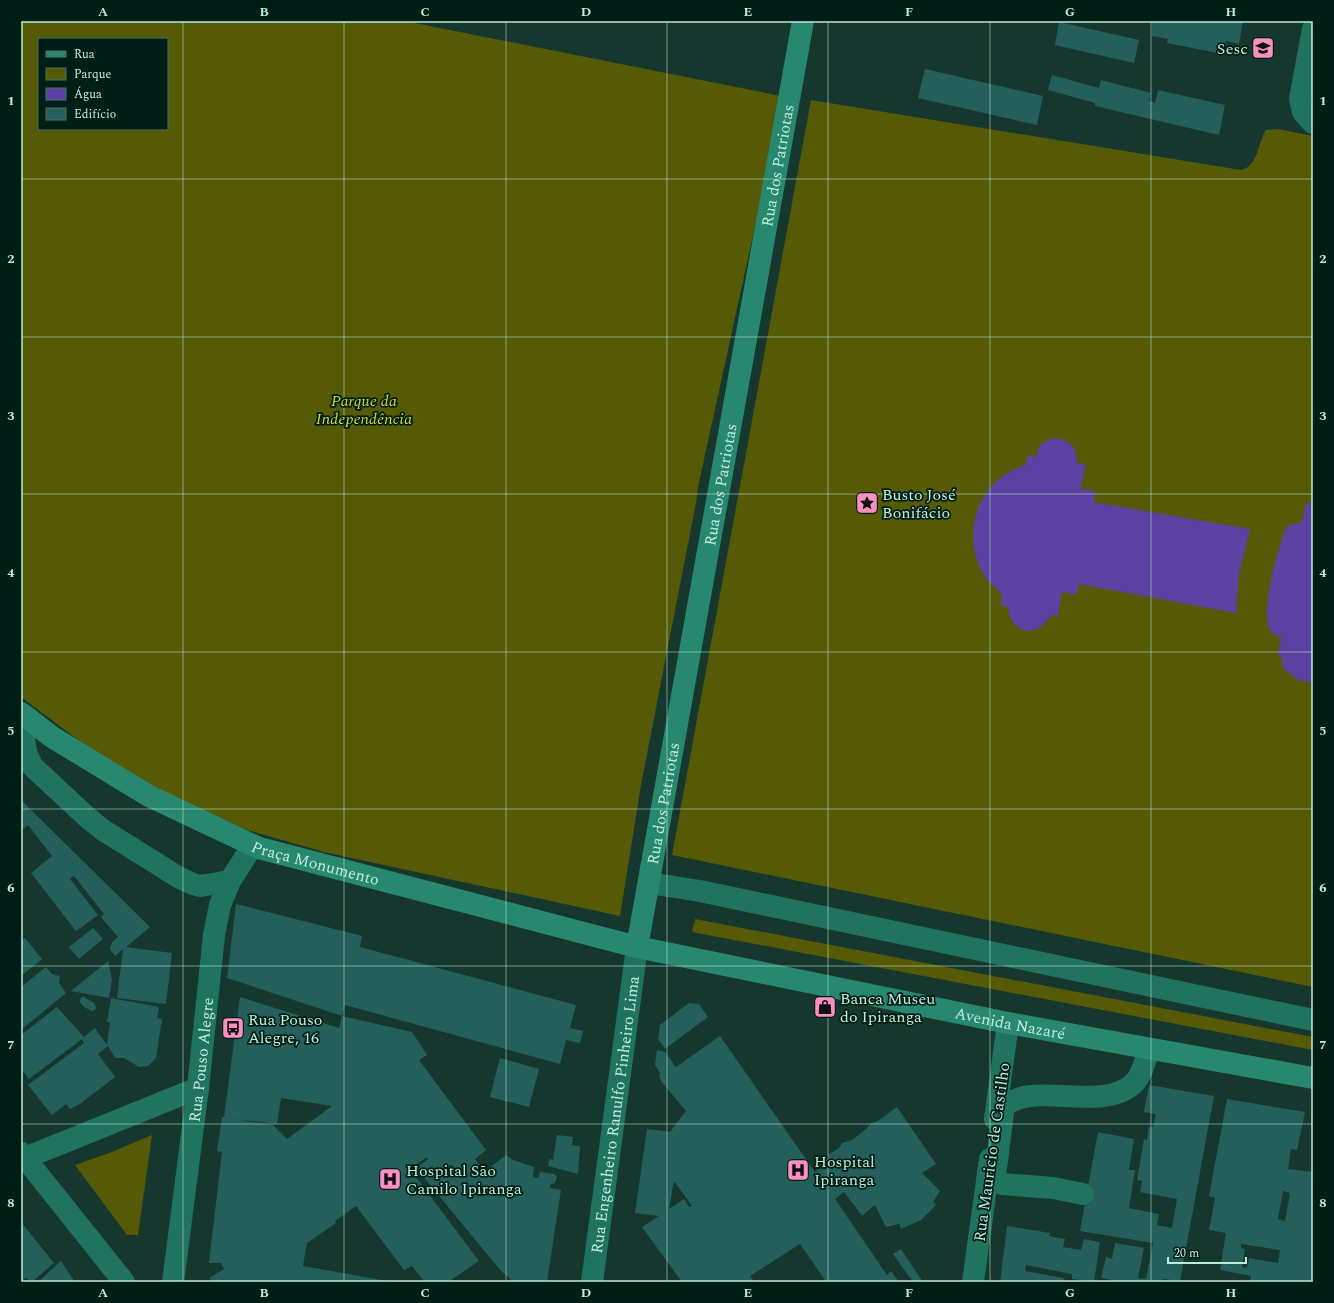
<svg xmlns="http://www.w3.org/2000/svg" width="1334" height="1303" font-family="Spectral,serif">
	<rect width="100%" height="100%" fill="#16372d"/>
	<path fill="#565905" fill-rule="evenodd" d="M21 21H405L781 96 768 167 698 487 696 503 641 785 620 916 324 852 244 829 129 778 21 697ZM39 39H167V129H39Z
		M811 100 1241 170C1259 166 1257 143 1266 130L1278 129 1313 136V987L672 855Z
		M695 919 1313 1037V1050L692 932Z
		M152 1135 138 1235H127L75 1165 112 1152Z"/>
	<path fill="#5b41a2" d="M1053 438C1069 438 1077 448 1077 463L1086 465 1080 489 1095 491 1093 502 1250 529 1239 573 1236 613 1079 584 1076 595 1062 592 1058 616 1051 615C1039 639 1010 635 1008 607L1001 606 1002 594C997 589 989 583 985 577 964 543 971 500 1003 476 1009 471 1018 468 1025 465L1028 455 1035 457 1041 444Z
		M1313 496V683L1294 679 1295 676C1285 672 1281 667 1282 657L1278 656 1281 638C1277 636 1272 634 1269 628 1261 609 1277 553 1284 533L1289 525 1302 522 1306 503 1310 504Z"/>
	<path fill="#245f5c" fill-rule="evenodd" d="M1152 21H1243L1239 44 1226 41 1223 54 1167 43 1168 39 1152 36Z
		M1059 22 1139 40 1134 63 1055 45Z
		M925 69 1043 96 1037 125 918 98Z
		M1052 75 1099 88 1101 80 1151 93 1149 101 1155 103 1158 90 1225 105 1219 135 1095 106V103L1048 90Z
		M21 800 150 927 126 947 172 953 166 1004 117 998 123 949 115 956 110 949 112 942 118 937 101 917 104 914 74 876 70 879 98 915 76 931 31 873 52 856 28 825 21 831Z
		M236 904 362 936 360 947 576 1005 570 1028 583 1031 580 1043 566 1040 560 1064 345 1005 342 1016 227 978Z
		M93 928 103 939 79 959 69 947Z
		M25 938 42 959 21 976V941Z
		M108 961 112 980 109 998 71 991Z
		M46 967 52 974 60 976 59 983 66 993 21 1030V987Z
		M81 997H84L94 1003 96 1008 95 1010 92 1011 84 1007 80 1002Z
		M240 997 339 1028 342 1016 412 1032 427 1055 419 1060 486 1150 475 1159 484 1172 506 1155 513 1160 534 1167 533 1177 538 1178 540 1172 554 1174 557 1177 555 1183 550 1185V1188L561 1190 547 1282H514L501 1271 416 1168 428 1159 427 1157 410 1169 479 1261 448 1282H425L412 1266 404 1270 356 1206 335 1221 336 1223 307 1243 303 1266 393 1282H213L209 1278 224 1269 221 1263H209L222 1152 217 1151 222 1117H224ZM281 1098 332 1106 287 1139 273 1125 234 1119 277 1124Z
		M111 998 159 1007 157 1018 162 1019 156 1058 148 1066 139 1067 124 1058H115L108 1046 98 1054 115 1077 80 1104 70 1109 66 1104 52 1115 28 1085 84 1043 82 1039 29 1079 21 1069V1035L57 1007 84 1037 95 1028 107 1045 110 1022H107Z
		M689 1003 699 1004 708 1017 665 1049 658 1039 660 1025Z
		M720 1036 815 1172 825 1165 821 1159 839 1148 842 1143 852 1140 866 1129 871 1123 878 1121 897 1107 936 1164 922 1173 940 1191 933 1202 936 1205 921 1220 901 1229 899 1224 886 1227 875 1205 862 1216 844 1192 835 1199 887 1275 891 1271 899 1282H822L825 1280 800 1244 750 1276 754 1282H682L642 1227 659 1216 635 1213 647 1129 670 1132 686 1111 661 1081 659 1076 660 1073 655 1065 657 1050 665 1052 676 1067ZM674 1181 692 1206 689 1207 684 1199 669 1209Z
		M500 1058 539 1069 529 1107 490 1097Z
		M1149 1085 1214 1096 1180 1281 1163 1279V1282H1111L1112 1280 1101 1278 1106 1257 1112 1259 1115 1243 1144 1248 1138 1278 1146 1279 1153 1243 1080 1231 1098 1132 1134 1139 1129 1170H1135L1129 1208 1159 1214 1157 1225 1172 1228 1177 1199 1140 1192 1142 1181 1137 1180 1144 1139 1147 1140 1149 1127H1153L1156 1114 1144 1112Z
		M1227 1099 1305 1112 1297 1150 1291 1149 1288 1169 1313 1172V1282H1250L1251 1276 1220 1270 1226 1233 1209 1230 1215 1198 1209 1196ZM1283 1191 1290 1193 1285 1221 1278 1219ZM1241 1244 1280 1250 1278 1263 1249 1258 1247 1268 1242 1267 1245 1249 1241 1248Z
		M557 1135 573 1137 572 1145 580 1146 578 1174 548 1166 549 1159 553 1160Z
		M21 1222 54 1263 32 1282 26 1278 21 1282Z
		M1007 1226 1050 1233 1049 1236 1065 1239 1063 1247 1081 1250 1084 1239 1100 1242 1094 1282 1072 1279V1274L1026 1265 1025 1271 1064 1278 1063 1282H1000Z
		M901 1249 923 1282H913L893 1254Z
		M61 1261 75 1282H38Z"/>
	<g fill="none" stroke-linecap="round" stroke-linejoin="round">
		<g stroke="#20735e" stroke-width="22">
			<path d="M1313 29 1300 99 1303 112 1313 123"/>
			<path d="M28 718 24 739 26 752 32 766 88 818 103 830 178 877 193 884 200 886 230 881"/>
			<path d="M649 883 700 891 1313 1020"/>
			<path d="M995 1119 1008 1023"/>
			<path d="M21 1153 124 1282"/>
			<path d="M21 1162 25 1158 198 1088"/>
			<path d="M1083 1194 1053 1188 1002 1184 995 1176 1004 1105C1013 1100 1020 1097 1030 1096 1059 1092 1112 1107 1135 1082 1143 1073 1145 1060 1149 1049"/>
			<path id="s1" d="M173 1282 198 1088 214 935 220 905 230 881 253 845"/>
			<path id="s2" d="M592 1282 637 947"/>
			<path d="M973 1282 990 1159"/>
		</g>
		<g stroke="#28876f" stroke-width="22">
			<path id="s3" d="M21 713 52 737 149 796 259 848 637 947 1008 1023 1313 1078"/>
			<path id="s4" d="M637 947 803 21"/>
		</g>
	</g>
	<path fill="none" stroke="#beeddc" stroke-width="1" stroke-opacity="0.55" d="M183 21V1282M344 21V1282M506 21V1282M667 21V1282M828 21V1282M990 21V1282M1151 21V1282M21 179H1313M21 337H1313M21 494H1313M21 652H1313M21 809H1313M21 966H1313M21 1124H1313"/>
	<defs>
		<g id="school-square" transform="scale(1.15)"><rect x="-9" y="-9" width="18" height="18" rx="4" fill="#fc8fc1" stroke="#001e15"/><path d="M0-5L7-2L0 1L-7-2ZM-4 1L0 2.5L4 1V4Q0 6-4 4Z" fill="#111"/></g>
		<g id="sight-square" transform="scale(1.15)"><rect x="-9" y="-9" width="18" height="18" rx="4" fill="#fc8fc1" stroke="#001e15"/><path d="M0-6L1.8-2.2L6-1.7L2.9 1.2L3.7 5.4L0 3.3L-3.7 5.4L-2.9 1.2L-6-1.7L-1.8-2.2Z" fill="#111"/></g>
		<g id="shop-square" transform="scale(1.15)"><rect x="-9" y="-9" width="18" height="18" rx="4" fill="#fc8fc1" stroke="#001e15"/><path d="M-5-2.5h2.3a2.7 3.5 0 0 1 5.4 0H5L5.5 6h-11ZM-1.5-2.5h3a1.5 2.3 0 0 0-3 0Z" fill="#111"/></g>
		<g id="bus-square" transform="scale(1.15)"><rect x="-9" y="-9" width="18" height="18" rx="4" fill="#fc8fc1" stroke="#001e15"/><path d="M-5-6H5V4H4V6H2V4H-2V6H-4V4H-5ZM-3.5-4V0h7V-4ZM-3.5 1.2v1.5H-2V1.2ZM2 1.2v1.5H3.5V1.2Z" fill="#111"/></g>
		<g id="hospital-square" transform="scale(1.15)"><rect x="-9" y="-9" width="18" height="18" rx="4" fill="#fc8fc1" stroke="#001e15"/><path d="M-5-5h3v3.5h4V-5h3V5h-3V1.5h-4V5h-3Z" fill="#111"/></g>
	</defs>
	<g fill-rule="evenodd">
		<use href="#school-square" x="1263" y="48"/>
		<use href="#sight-square" x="867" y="503"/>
		<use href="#shop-square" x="825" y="1007"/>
		<use href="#bus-square" x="233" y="1028"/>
		<use href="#hospital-square" x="798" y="1170"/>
		<use href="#hospital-square" x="390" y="1179"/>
	</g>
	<g text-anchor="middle" stroke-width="3.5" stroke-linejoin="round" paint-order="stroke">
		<g font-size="16" fill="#beeddc" stroke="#001e15" text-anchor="start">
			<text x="1248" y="54" text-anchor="end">Sesc</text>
			<text x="882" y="500">Busto José<tspan x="882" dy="18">Bonifácio</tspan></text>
			<text x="840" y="1004">Banca Museu<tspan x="840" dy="18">do Ipiranga</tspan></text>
			<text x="248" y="1025">Rua Pouso<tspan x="248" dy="18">Alegre, 16</tspan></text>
			<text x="814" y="1167">Hospital<tspan x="814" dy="18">Ipiranga</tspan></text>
			<text x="406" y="1176">Hospital São<tspan x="406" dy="18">Camilo Ipiranga</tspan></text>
		</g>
		<g font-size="16" fill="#beeddc" stroke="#001e15">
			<text dy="6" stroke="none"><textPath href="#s4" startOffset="794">Rua dos Patriotas</textPath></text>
			<text dy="6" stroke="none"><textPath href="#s4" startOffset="470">Rua dos Patriotas</textPath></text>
			<text dy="6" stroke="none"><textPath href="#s4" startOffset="146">Rua dos Patriotas</textPath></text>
			<text dy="6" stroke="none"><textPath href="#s3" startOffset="333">Praça Monumento</textPath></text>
			<text dy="6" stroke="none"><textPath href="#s3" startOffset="1046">Avenida Nazaré</textPath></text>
			<text dy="6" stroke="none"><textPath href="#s1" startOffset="224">Rua Pouso Alegre</textPath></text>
			<text dy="6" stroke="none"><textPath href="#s2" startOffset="169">Rua Engenheiro Ranulfo Pinheiro Lima</textPath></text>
			<text transform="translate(991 1152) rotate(-82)" y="6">Rua Mauricio de Castilho</text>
		</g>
		<g font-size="16" font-style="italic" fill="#d5db29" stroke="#001e15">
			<text x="364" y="406">Parque da<tspan x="364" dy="18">Independência</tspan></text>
		</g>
	</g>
	<rect width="1334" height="1303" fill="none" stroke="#001e15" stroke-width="44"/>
	<rect x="38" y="38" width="130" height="92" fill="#001e15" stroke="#4c7165"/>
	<rect x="46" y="51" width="20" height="6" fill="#28876f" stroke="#4c7165"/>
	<text x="74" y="58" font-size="12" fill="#beeddc">Rua</text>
	<rect x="46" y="68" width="20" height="12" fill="#565905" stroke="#4c7165"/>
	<text x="74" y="78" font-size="12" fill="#beeddc">Parque</text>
	<rect x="46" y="88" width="20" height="12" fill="#5b41a2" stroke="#4c7165"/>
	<text x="74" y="98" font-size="12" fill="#beeddc">Água</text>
	<rect x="46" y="108" width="20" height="12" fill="#245f5c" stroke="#4c7165"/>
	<text x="74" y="118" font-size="12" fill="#beeddc">Edifício</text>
	<path d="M1168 1257v6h78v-6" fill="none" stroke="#beeddc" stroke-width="2"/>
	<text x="1174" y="1257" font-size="12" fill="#beeddc" stroke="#001e15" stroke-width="3" paint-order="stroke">20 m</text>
	<rect x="22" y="22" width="1290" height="1259" fill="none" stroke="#beeddc" stroke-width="1.5"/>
	<g font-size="13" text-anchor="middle" font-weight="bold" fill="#beeddc">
		<text x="103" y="16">A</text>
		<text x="264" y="16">B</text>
		<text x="425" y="16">C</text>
		<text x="586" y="16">D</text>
		<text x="748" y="16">E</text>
		<text x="909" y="16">F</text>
		<text x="1070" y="16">G</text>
		<text x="1231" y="16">H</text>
		<text x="11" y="105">1</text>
		<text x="1323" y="105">1</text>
		<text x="11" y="263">2</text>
		<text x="1323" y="263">2</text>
		<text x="11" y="420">3</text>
		<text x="1323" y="420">3</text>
		<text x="11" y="577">4</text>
		<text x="1323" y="577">4</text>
		<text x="11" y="735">5</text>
		<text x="1323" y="735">5</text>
		<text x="11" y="892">6</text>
		<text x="1323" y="892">6</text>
		<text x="11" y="1049">7</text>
		<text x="1323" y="1049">7</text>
		<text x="11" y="1207">8</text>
		<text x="1323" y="1207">8</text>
		<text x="103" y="1297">A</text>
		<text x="264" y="1297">B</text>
		<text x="425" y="1297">C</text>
		<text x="586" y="1297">D</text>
		<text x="748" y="1297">E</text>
		<text x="909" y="1297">F</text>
		<text x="1070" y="1297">G</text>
		<text x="1231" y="1297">H</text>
	</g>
</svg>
